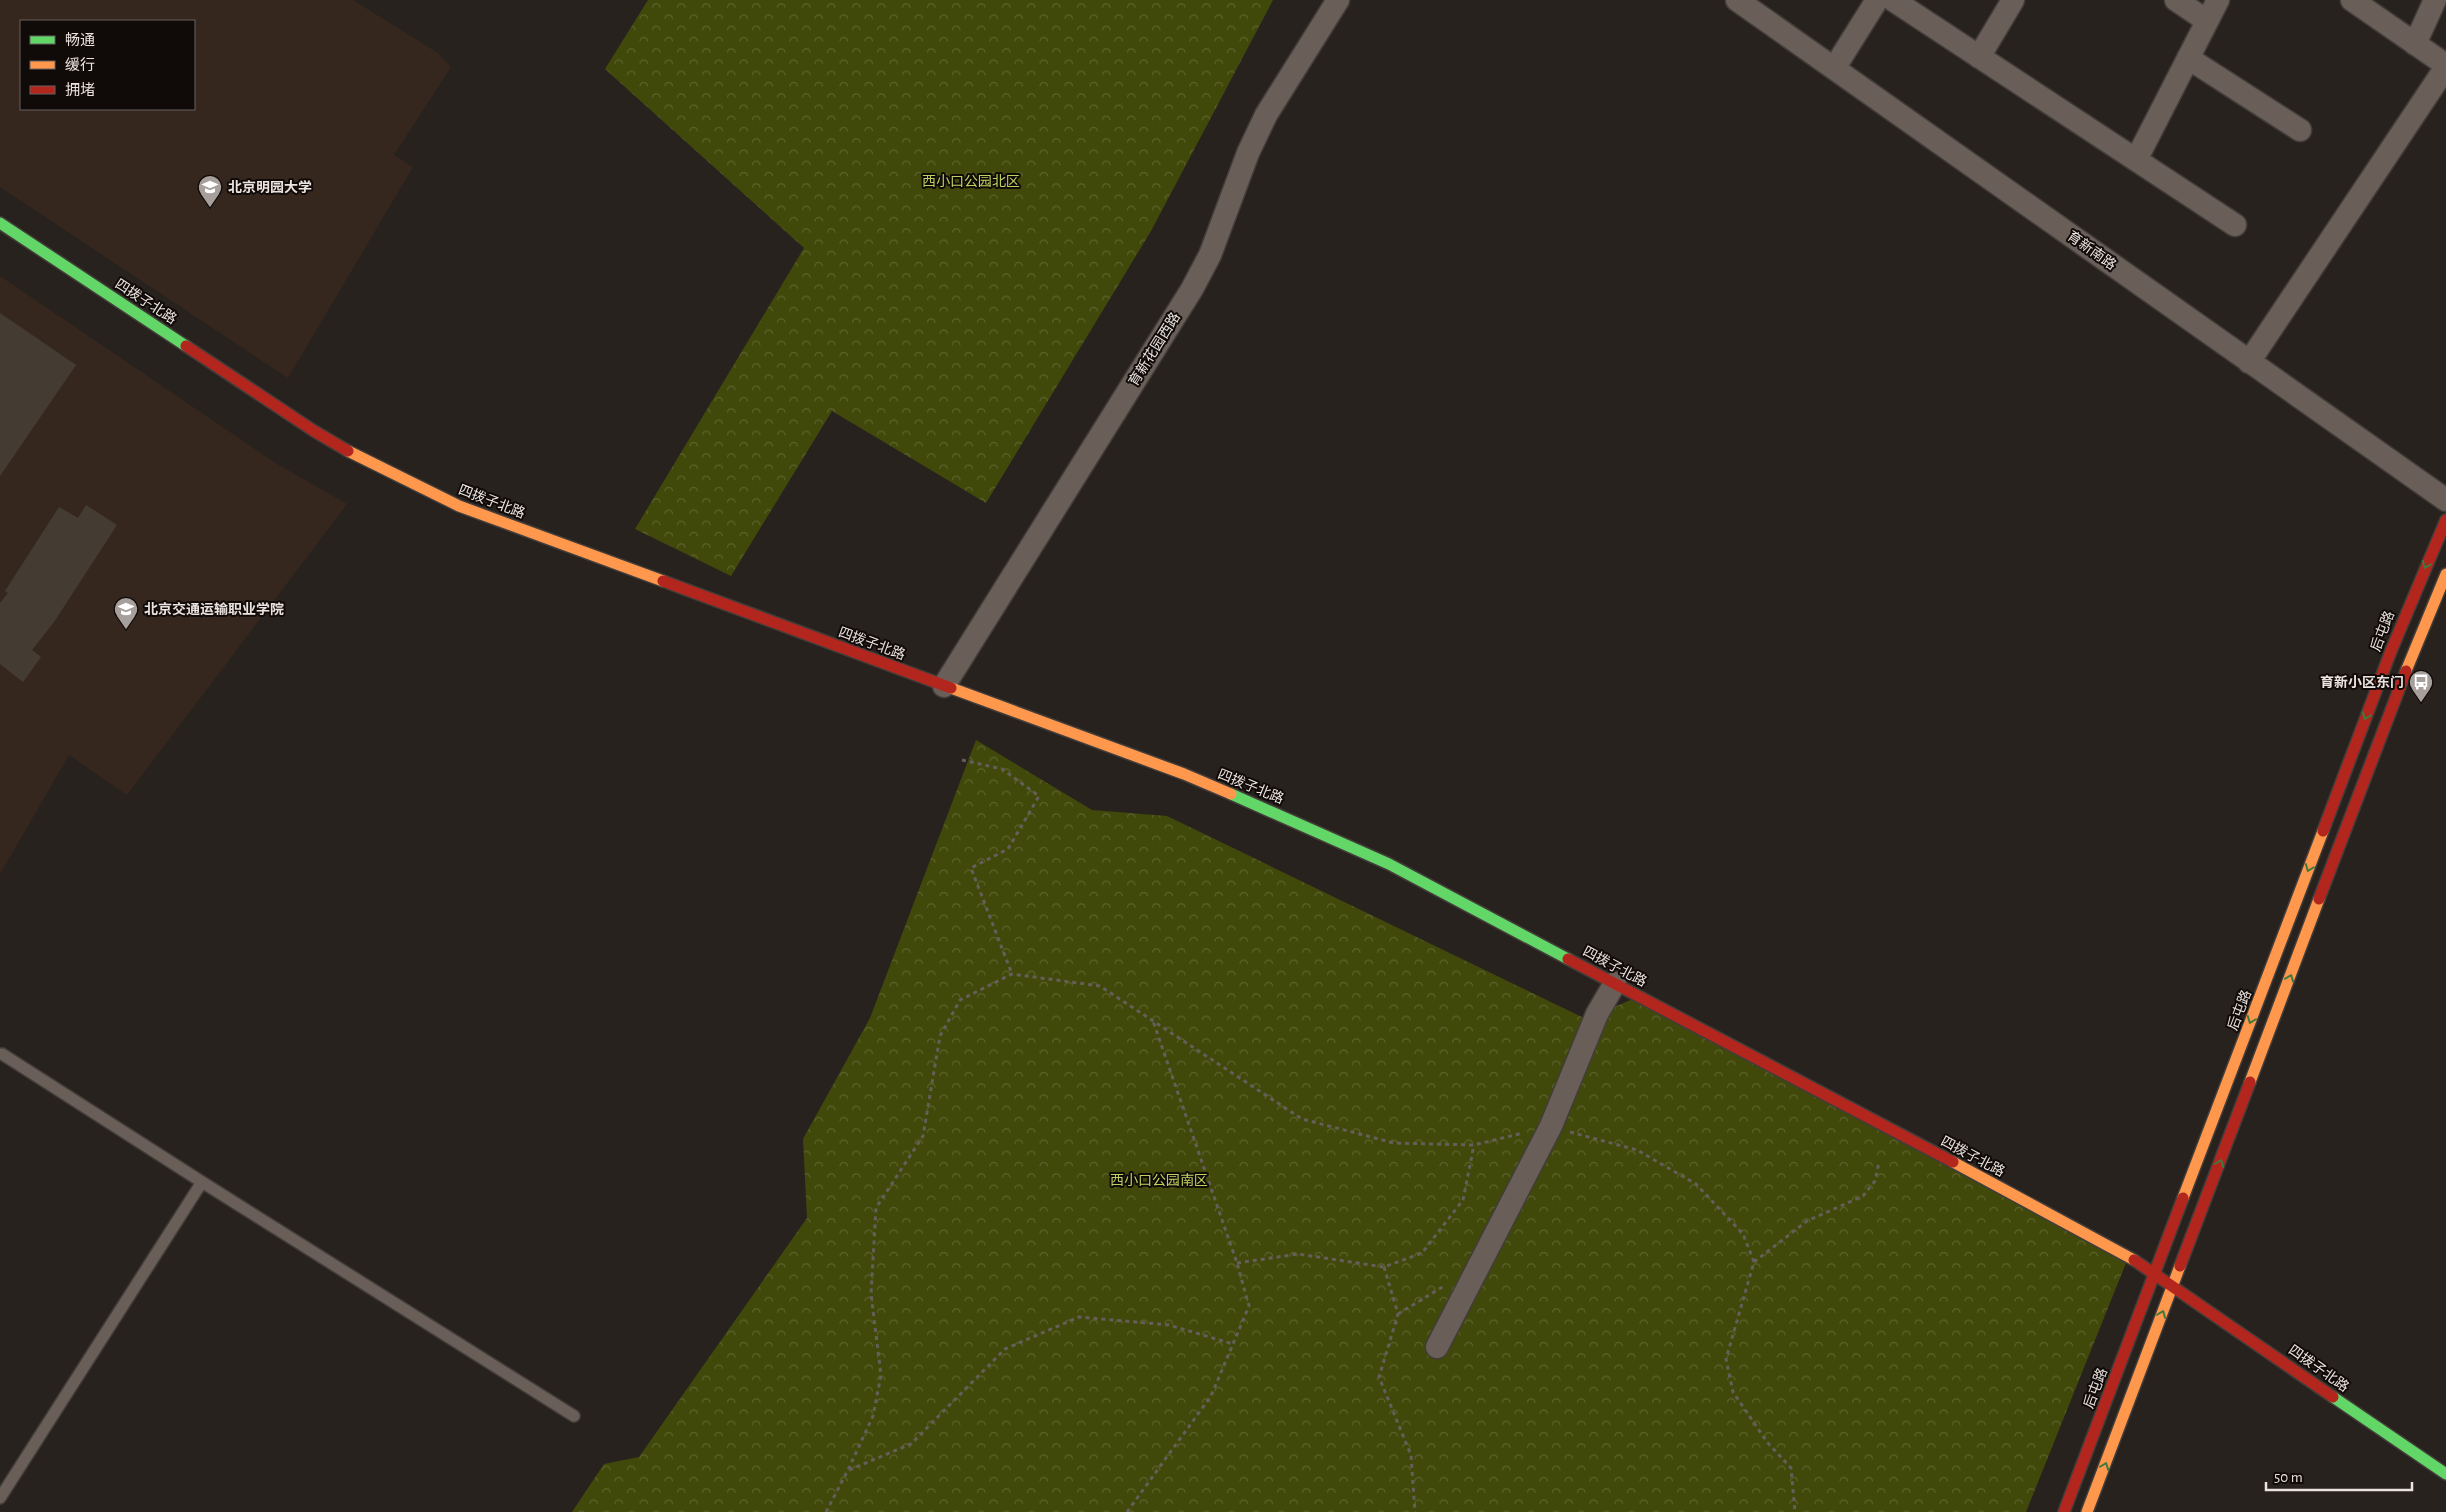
<svg xmlns="http://www.w3.org/2000/svg" width="2446" height="1512" font-family="'Alegreya Sans','Noto Sans SC',sans-serif">
	<defs>
		<pattern id="park-crowns" width="20" height="18" patternUnits="userSpaceOnUse" patternTransform="scale(1.25)"><rect width="20" height="18" fill="#40490a"/><path d="M2 6a3 3 0 1 1 6 0M12 15a3 3 0 1 1 6 0" fill="none" stroke="#5c632d"/></pattern>
	</defs>
	<rect width="100%" height="100%" fill="#28221e"/>
	<path fill="#36271e" fill-rule="evenodd" d="M0 0H353L438 53 451 67 394 155 413 167 288 378 0 187ZM194 21V109H21V21Z
		M0 276 277 464 347 504 127 795 69 755 0 874Z"/>
	<path fill="url(#park-crowns)" d="M648 0H1273L1151 231 986 503 832 411 731 576 635 529 804 248 605 69Z
		M976 740 1092 810 1167 816 1586 1019 1633 999 2128 1258 2026 1512H572L604 1464 639 1457 807 1218 803 1139 870 1018Z"/>
	<path fill="#443c32" d="M0 313 76 365 0 476Z
		M86 505 117 525 54 622 32 650 41 657 23 682 0 664V603L8 593 5 591 59 507 78 518Z"/>
	<g fill="none" stroke-linecap="round" stroke-linejoin="round">
		<g stroke="#423d3a" stroke-width="14">
			<path id="lane" d="M2 1054 202 1182 574 1416
				M0 1498 202 1182"/>
		</g>
		<g stroke="#423d3a" stroke-width="25">
			<path id="street" d="M1737 0 2446 500
				M1893 0 2235 225
				M2176 0 2207 21
				M2352 0 2446 65
				M2415 44 2435 0
				M1979 57 2013 0
				M2188 58 2300 130
				M1835 67 1877 0
				M2136 160 2218 0
				M2249 362 2446 67
				M944 686 1192 289 1210 255 1248 153 1266 115 1338 0
				M1437 1347 1551 1126 1597 1014 1615 983"/>
		</g>
		<g stroke="#423d3a" stroke-width="14">
			<path id="fast" d="M0 223 186 346
				M1231 794 1389 864 1568 959
				M2333 1397 2446 1474"/>
		</g>
		<g stroke="#423d3a" stroke-width="14">
			<path id="slow" d="M348 451 459 506 663 581
				M2406 671 2446 574
				M951 688 1184 774 1231 794
				M2250 1082 2319 899
				M1953 1162 2134 1260
				M2183 1198 2323 831
				M2087 1512 2180 1266"/>
		</g>
		<g stroke="#423d3a" stroke-width="14">
			<path id="jam" d="M186 346 314 431 348 451
				M663 581 951 688
				M2323 831 2391 651 2446 520
				M2319 899 2406 671
				M1568 959 1953 1162
				M2134 1260 2333 1397
				M2180 1266 2250 1082
				M2064 1512 2183 1198"/>
		</g>
		<path stroke="#665e5a" stroke-width="3" stroke-dasharray="4 4" stroke-linecap="butt" d="M962 760 1002 769 1039 796 1008 849 971 868 1012 974
			M1570 1132 1637 1150 1696 1184 1743 1234 1754 1262 1726 1359 1733 1392 1767 1442 1791 1468 1795 1512
			M1754 1262 1807 1221 1863 1196 1875 1181 1879 1162
			M1237 1263 1298 1254 1384 1267 1422 1253 1463 1200 1474 1145
			M1384 1267 1398 1314 1379 1377 1411 1455 1415 1512
			M1398 1314 1444 1286
			M849 1470 911 1444 1005 1349 1079 1317 1169 1325 1233 1344
			M826 1512 848 1470 873 1416 881 1375 871 1294 876 1208 923 1136 940 1036 960 1000 1012 974 1100 986 1302 1119 1394 1143 1474 1145 1523 1133
			M1127 1512 1211 1396 1249 1306 1237 1263 1153 1021"/>
		<use href="#lane" stroke="#695f58" stroke-width="11"/>
		<use href="#street" stroke="#695f58" stroke-width="22"/>
		<use href="#fast" stroke="#63d668" stroke-width="11"/>
		<use href="#slow" stroke="#ff974d" stroke-width="11"/>
		<use href="#jam" stroke="#b3261e" stroke-width="11"/>
	</g>
	<defs><path id="oneway-chevron" d="M-2-3.5L2.5 0L-2 3.5" fill="none" stroke-width="1.6" stroke-linecap="round" stroke-linejoin="round" transform="scale(1.25)"/></defs>
	<g stroke="#3e7b3d">
		<use href="#oneway-chevron" transform="translate(2426 565) rotate(113)"/>
		<use href="#oneway-chevron" transform="translate(2366 716) rotate(111)"/>
		<use href="#oneway-chevron" transform="translate(2309 868) rotate(111)"/>
		<use href="#oneway-chevron" transform="translate(2290 978) rotate(-69)"/>
		<use href="#oneway-chevron" transform="translate(2251 1020) rotate(111)"/>
		<use href="#oneway-chevron" transform="translate(2220 1163) rotate(-69)"/>
		<use href="#oneway-chevron" transform="translate(2162 1314) rotate(-69)"/>
		<use href="#oneway-chevron" transform="translate(2105 1466) rotate(-69)"/>
	</g>
	<defs>
		<g id="university-pin" transform="scale(1.25)"><path d="M0 17L-7.5 6A9.5 9.5 0 1 1 7.5 6Z" fill="#a69f9b" stroke="#100b09"/><path d="M0-5L7-2L0 1L-7-2ZM-4 1L0 2.5L4 1V4Q0 6-4 4Z" fill="#fff"/></g>
		<g id="school-pin" transform="scale(1.25)"><path d="M0 17L-7.5 6A9.5 9.5 0 1 1 7.5 6Z" fill="#a69f9b" stroke="#100b09"/><path d="M0-5L7-2L0 1L-7-2ZM-4 1L0 2.5L4 1V4Q0 6-4 4Z" fill="#fff"/></g>
		<g id="bus-pin" transform="scale(1.25)"><path d="M0 17L-7.5 6A9.5 9.5 0 1 1 7.5 6Z" fill="#a69f9b" stroke="#100b09"/><path d="M-5-6H5V4H4V6H2V4H-2V6H-4V4H-5ZM-3.5-4V0h7V-4ZM-3.5 1.2v1.5H-2V1.2ZM2 1.2v1.5H3.5V1.2Z" fill="#fff"/></g>
	</defs>
	<g fill-rule="evenodd">
		<use href="#university-pin" x="210" y="187"/>
		<use href="#school-pin" x="126" y="609"/>
		<use href="#bus-pin" x="2421" y="682"/>
	</g>
	<g text-anchor="middle" stroke-width="4" stroke-linejoin="round" paint-order="stroke">
		<g font-size="14" fill="#bed35e" stroke="#100b09">
			<text x="971" y="186">西小口公园北区</text>
			<text x="1159" y="1185">西小口公园南区</text>
		</g>
		<g font-size="14" font-weight="bold" fill="#eae3df" stroke="#100b09" text-anchor="start">
			<text x="228" y="192">北京明园大学</text>
			<text x="144" y="614">北京交通运输职业学院</text>
			<text x="2404" y="687" text-anchor="end">育新小区东门</text>
		</g>
		<g font-size="14" fill="#eae3df" stroke="#100b09">
			<text transform="translate(2092 250) rotate(35)" y="5">育新南路</text>
			<text transform="translate(146 301) rotate(33)" y="5">四拨子北路</text>
			<text transform="translate(1154 349) rotate(-58)" y="5">育新花园西路</text>
			<text transform="translate(492 501) rotate(21)" y="5">四拨子北路</text>
			<text transform="translate(2382 631) rotate(-69)" y="5">后屯路</text>
			<text transform="translate(872 643) rotate(20)" y="5">四拨子北路</text>
			<text transform="translate(1251 786) rotate(22)" y="5">四拨子北路</text>
			<text transform="translate(1615 966) rotate(28)" y="5">四拨子北路</text>
			<text transform="translate(2239 1010) rotate(-69)" y="5">后屯路</text>
			<text transform="translate(1973 1156) rotate(28)" y="5">四拨子北路</text>
			<text transform="translate(2319 1368) rotate(35)" y="5">四拨子北路</text>
			<text transform="translate(2095 1388) rotate(-69)" y="5">后屯路</text>
		</g>
	</g>
	<rect x="20" y="20" width="175" height="90" fill="#100b09" stroke="#67615f"/>
	<rect x="30" y="36" width="25" height="8" fill="#63d668" stroke="#67615f"/>
	<text x="65" y="45" font-size="15" fill="#eae3df">畅通</text>
	<rect x="30" y="61" width="25" height="8" fill="#ff974d" stroke="#67615f"/>
	<text x="65" y="70" font-size="15" fill="#eae3df">缓行</text>
	<rect x="30" y="86" width="25" height="8" fill="#b3261e" stroke="#67615f"/>
	<text x="65" y="95" font-size="15" fill="#eae3df">拥堵</text>
	<path d="M2266 1482v8h146v-8" fill="none" stroke="#eae3df" stroke-width="2.5"/>
	<text x="2274" y="1482" font-size="15" fill="#eae3df" stroke="#100b09" stroke-width="4" paint-order="stroke">50 m</text>
</svg>
